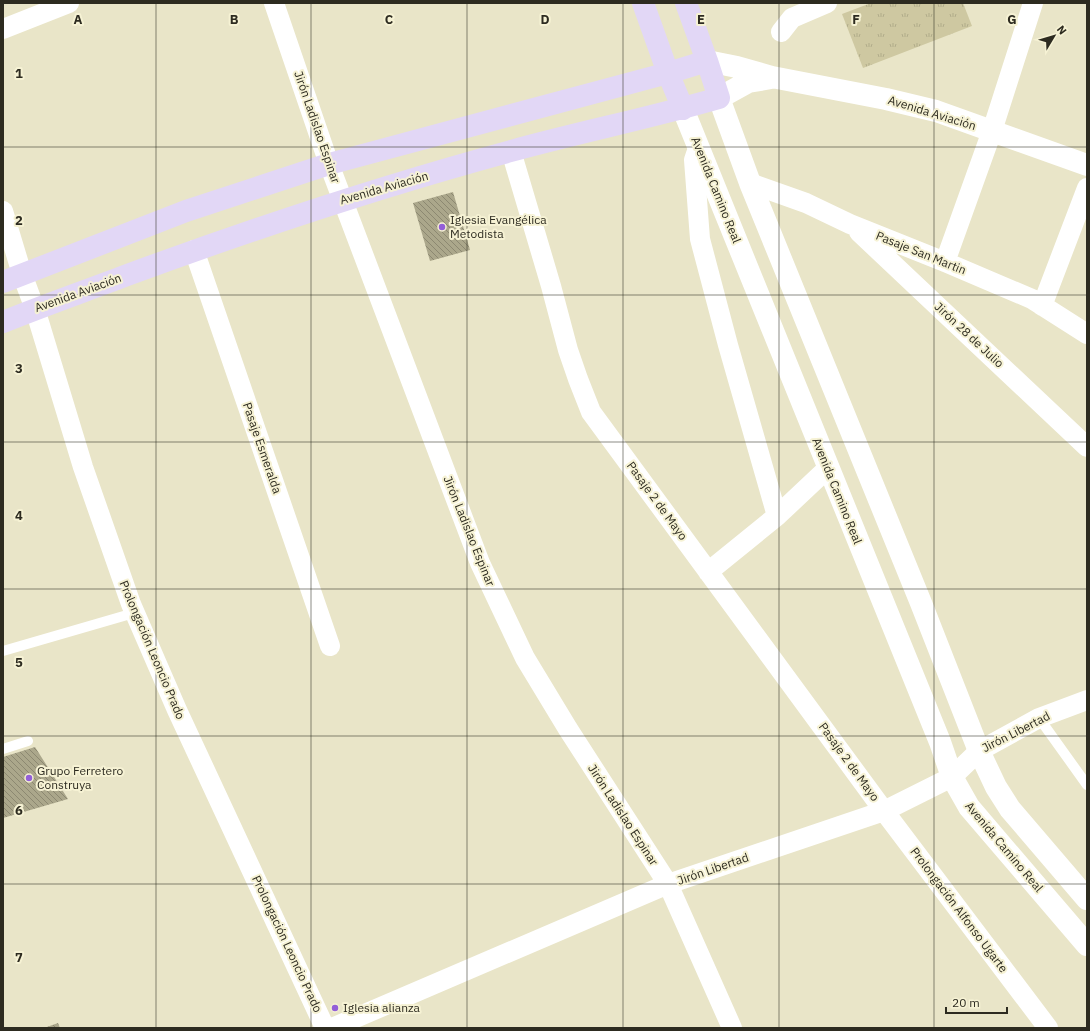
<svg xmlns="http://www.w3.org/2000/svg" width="1090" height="1031" font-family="'IBM Plex Sans',sans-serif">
	<defs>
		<pattern id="park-tufts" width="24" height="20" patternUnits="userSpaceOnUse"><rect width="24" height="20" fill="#cec8a1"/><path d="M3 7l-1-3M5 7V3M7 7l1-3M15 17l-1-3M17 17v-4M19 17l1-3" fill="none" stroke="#b1ac8a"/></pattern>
		<pattern id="building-back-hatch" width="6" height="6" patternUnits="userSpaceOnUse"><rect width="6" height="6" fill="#aba78b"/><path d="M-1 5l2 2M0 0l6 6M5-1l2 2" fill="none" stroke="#8c8871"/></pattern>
	</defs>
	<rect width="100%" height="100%" fill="#e9e5c8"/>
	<path fill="url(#park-tufts)" d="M871 3H963L972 26 863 68 842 14Z"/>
	<path fill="url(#building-back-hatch)" d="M453 192 470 250 430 261 413 203Z
		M35 747 68 799 3 818V757Z
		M58 1023 60 1028H44Z"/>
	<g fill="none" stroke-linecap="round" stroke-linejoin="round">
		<path stroke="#fff" stroke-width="10" d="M3 651 134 613
			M1039 718 1087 785
			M3 749 28 741"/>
		<path stroke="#fff" stroke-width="20" d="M274 3 329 164 480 563 525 658 568 729 668 884 732 1028
			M3 29 69 3
			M781 32 792 18 827 3
			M699 148 696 154 694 160 700 239 728 345 777 516 708 572
			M511 151 551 286 568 350 578 379 591 412 884 811 1048 1028
			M750 183 806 203 850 224 945 262 1032 299 1087 334
			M3 211 22 274 35 309 83 467 131 604 177 710 325 1028
			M859 232 1087 447
			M194 250 330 646
			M945 262 992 131 1033 3
			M1042 306 1087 188
			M777 516 828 468
			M332 1028 668 884 884 811 952 777 979 751 1039 718 1087 700"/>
		<path stroke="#fff" stroke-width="22" d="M707 61 737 67 772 77 886 99 936 111 1087 165
			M719 98 748 82 771 78"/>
		<path stroke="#fff" stroke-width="22" d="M719 98 750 183 921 603 979 751 996 787 1010 809 1087 899
			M683 109 940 742 952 777 969 807 1087 945"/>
		<path stroke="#e2d7f6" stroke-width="22" d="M643 3 668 73 683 109
			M3 282 186 211 329 164 668 73 707 61
			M3 322C45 305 88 290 130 274 255 228 382 186 511 151 580 132 650 118 719 98L707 61 686 3"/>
	</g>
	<path fill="none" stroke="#2d2b20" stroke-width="1" stroke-opacity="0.55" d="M156 3V1028M311 3V1028M467 3V1028M623 3V1028M779 3V1028M934 3V1028M3 147H1087M3 295H1087M3 442H1087M3 589H1087M3 736H1087M3 884H1087"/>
	<g fill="#935fd8" stroke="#f6f2d4" stroke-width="1.5">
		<circle cx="442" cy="227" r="4"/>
		<circle cx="29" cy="778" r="4"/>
		<circle cx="335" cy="1008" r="4"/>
	</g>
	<g text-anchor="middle" stroke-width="4" stroke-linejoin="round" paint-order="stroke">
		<g font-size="12" fill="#2d2b20" stroke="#f6f2d4">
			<text transform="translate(932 113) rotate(17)" y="4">Avenida Aviación</text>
			<text transform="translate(317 127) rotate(71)" y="4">Jirón Ladislao Espinar</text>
			<text transform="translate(384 188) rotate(-16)" y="4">Avenida Aviación</text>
			<text transform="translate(716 190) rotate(68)" y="4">Avenida Camino Real</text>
			<text transform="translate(921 253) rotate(22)" y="4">Pasaje San Martin</text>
			<text transform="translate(78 293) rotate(-20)" y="4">Avenida Aviación</text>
			<text transform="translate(969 335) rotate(43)" y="4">Jirón 28 de Julio</text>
			<text transform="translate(262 448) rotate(71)" y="4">Pasaje Esmeralda</text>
			<text transform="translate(837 491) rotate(68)" y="4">Avenida Camino Real</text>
			<text transform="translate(657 501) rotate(54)" y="4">Pasaje 2 de Mayo</text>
			<text transform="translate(469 531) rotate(68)" y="4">Jirón Ladislao Espinar</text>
			<text transform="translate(152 650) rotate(67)" y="4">Prolongación Leoncio Prado</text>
			<text transform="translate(1016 732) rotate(-27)" y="4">Jirón Libertad</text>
			<text transform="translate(849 762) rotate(54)" y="4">Pasaje 2 de Mayo</text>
			<text transform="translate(623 815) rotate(57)" y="4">Jirón Ladislao Espinar</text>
			<text transform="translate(1004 847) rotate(50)" y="4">Avenida Camino Real</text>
			<text transform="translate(713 869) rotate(-19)" y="4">Jirón Libertad</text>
			<text transform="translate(959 910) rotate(53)" y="4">Prolongación Alfonso Ugarte</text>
			<text transform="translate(287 944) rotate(65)" y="4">Prolongación Leoncio Prado</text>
		</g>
		<g font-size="12" fill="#2d2b20" stroke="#f6f2d4" text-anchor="start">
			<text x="450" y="224">Iglesia Evangélica<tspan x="450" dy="14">Metodista</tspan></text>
			<text x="37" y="775">Grupo Ferretero<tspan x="37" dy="14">Construya</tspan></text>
			<text x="343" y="1012">Iglesia alianza</text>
		</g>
	</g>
	<g font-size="13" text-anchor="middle" font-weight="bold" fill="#2d2b20" stroke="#f6f2d4" stroke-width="4" stroke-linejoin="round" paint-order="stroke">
		<text x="78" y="24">A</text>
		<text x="234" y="24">B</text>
		<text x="389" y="24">C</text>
		<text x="545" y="24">D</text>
		<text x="701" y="24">E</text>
		<text x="856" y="24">F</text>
		<text x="1012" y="24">G</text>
		<text x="19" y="78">1</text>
		<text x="19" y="225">2</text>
		<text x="19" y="373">3</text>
		<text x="19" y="520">4</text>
		<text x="19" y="667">5</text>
		<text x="19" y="815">6</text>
		<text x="19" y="962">7</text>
	</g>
	<rect width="1090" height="1031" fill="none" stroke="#2d2b20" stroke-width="8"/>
	<g transform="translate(1054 36) rotate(52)" stroke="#f6f2d4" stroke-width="3" paint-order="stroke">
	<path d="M0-3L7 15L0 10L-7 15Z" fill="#2d2b20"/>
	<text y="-6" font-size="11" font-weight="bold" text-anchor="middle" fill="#2d2b20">N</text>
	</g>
	<path d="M946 1007v6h61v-6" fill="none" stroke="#2d2b20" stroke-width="2"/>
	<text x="952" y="1007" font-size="12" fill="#2d2b20" stroke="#f6f2d4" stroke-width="3" paint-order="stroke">20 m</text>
</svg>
